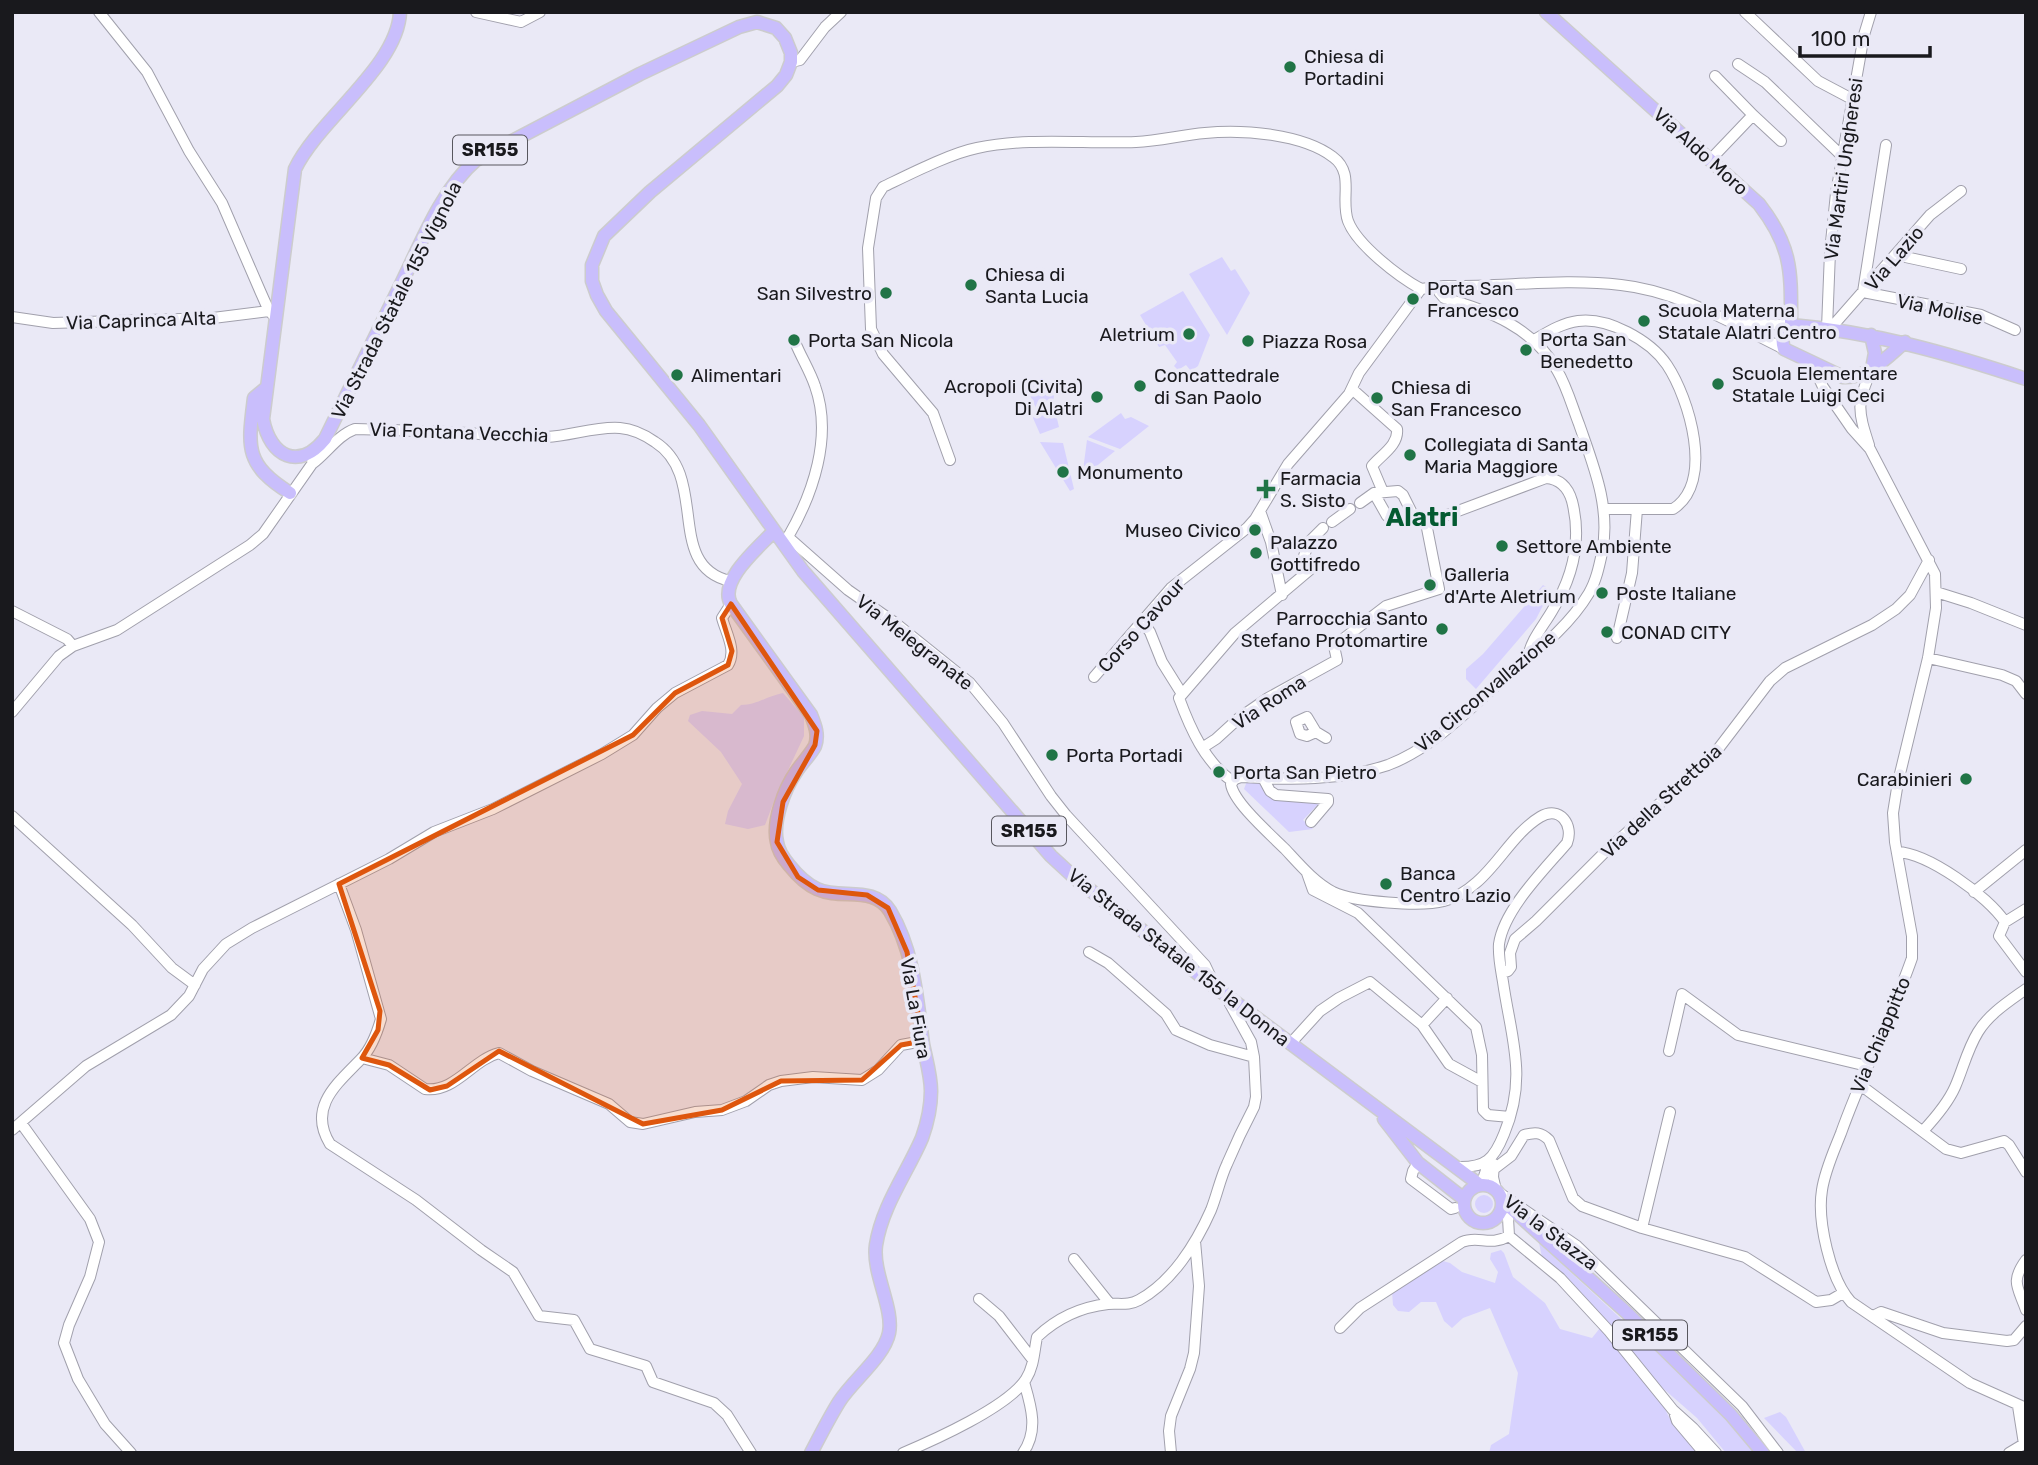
<svg xmlns="http://www.w3.org/2000/svg" width="2038" height="1465" font-family="Rubik,sans-serif">
	<rect width="100%" height="100%" fill="#eae9f6"/>
	<path fill="#d7d2fe" d="M1222 257 1231 271 1235 269 1250 293 1227 335 1189 274Z
		M1183 291 1210 335 1198 366 1191 371 1186 365 1178 370 1174 366 1177 362 1165 345 1159 347 1140 315Z
		M1042 378 1054 396 1053 402 1059 427 1040 434 1033 418 1036 408 1027 389Z
		M1121 413 1125 419 1131 417 1149 426 1120 449 1088 437Z
		M1087 440 1115 451 1082 478Z
		M1040 442 1063 443 1074 489 1070 491Z
		M1543 585 1551 590 1536 619 1476 689 1466 679V669L1483 654Z
		M783 693 804 717V736L776 796 765 825 748 829 725 824 728 811 742 784 721 752 688 721 690 715 702 711 732 714 741 705C757 705 767 696 783 693Z
		M1247 781H1258L1279 793 1327 795 1303 820 1313 829 1289 832 1244 789Z
		M1475 1204a9 9 0 1 1 18 0a9 9 0 1 1-18 0Z
		M1539 1243 1724 1414 1755 1453H1726L1697 1418 1650 1377 1542 1257Z
		M1501 1250 1504 1253 1513 1277 1545 1303 1560 1329 1592 1338 1600 1328 1663 1405 1670 1419 1706 1453H1489L1491 1445 1509 1434 1518 1373 1490 1308 1463 1318 1452 1328 1444 1321 1436 1302H1421L1409 1312 1398 1311 1393 1305 1392 1292 1443 1261 1450 1263 1462 1272 1495 1283 1498 1272 1490 1259 1491 1253Z
		M1780 1412 1786 1417 1806 1453H1798L1764 1418Z"/>
	<g fill="none" stroke-linecap="round" stroke-linejoin="round">
		<g stroke="#a1a0ac" stroke-width="12">
			<path id="minor" d="M99 12 147 72 189 151 222 203 261 293 269 311 276 318
				M476 12 521 22 540 12
				M1745 12 1818 81 1852 99
				M791 62 800 60 825 27 841 12
				M1738 64 1765 82 1842 156
				M1753 115 1781 141
				M1886 145 1863 292 1981 315 2015 330
				M1711 159 1753 115 1715 76
				M1896 255 1961 269
				M1440 287 1439 292 1444 298C1488 310 1534 328 1557 370 1567 387 1572 406 1579 424 1594 467 1611 508 1602 553 1599 567 1596 581 1589 593 1567 630 1530 656 1499 683 1465 713 1431 749 1388 765 1341 781 1290 780 1241 777L1235 779 1231 784C1233 802 1271 835 1285 849 1299 864 1314 882 1333 892 1354 902 1421 907 1444 901 1456 898 1468 890 1477 882 1499 863 1515 832 1540 817 1560 805 1574 825 1567 843 1545 869 1504 909 1499 944 1498 956 1501 970 1503 982 1511 1038 1528 1077 1504 1134 1494 1159 1486 1168 1457 1167
				M12 317 53 323 213 318 269 311
				M1736 323 1791 325
				M1827 328 1830 252 1836 193 1864 35 1871 12
				M1830 329 1930 215 1961 191
				M1534 340C1548 332 1562 323 1578 321 1608 317 1650 340 1667 365 1689 398 1715 482 1673 509H1605
				M1812 363 1823 387 1852 429 1870 449 1935 574 1936 608 1928 658 1898 782 1893 813 1895 842 1912 936V958C1891 1018 1862 1074 1841 1133 1834 1151 1825 1170 1822 1190 1817 1220 1830 1279 1851 1302L1970 1383 2026 1408
				M1352 389 1397 429C1399 445 1381 455 1372 466L1383 492
				M1869 445C1858 411 1856 403 1872 369
				M950 460 933 413 883 354 871 329 868 248 876 198 883 187C908 175 951 153 977 148 1029 137 1083 144 1136 142 1159 141 1182 135 1205 133 1242 129 1303 134 1333 157 1355 173 1340 199 1348 221 1357 245 1399 277 1421 289L1444 286C1503 287 1563 278 1621 285 1679 291 1733 324 1784 349
				M312 464C327 453 338 435 355 429 393 430 430 431 467 433 493 435 520 438 547 437 571 436 596 426 620 428 633 429 645 435 655 442 710 477 664 566 730 581
				M1374 493 1387 516 1415 519 1419 522
				M1360 503 1374 493 1398 491 1403 495 1415 519
				M1260 511 1271 542 1282 595
				M1332 522 1350 509
				M1426 523 1546 478C1560 479 1568 487 1572 501 1582 540 1573 577 1552 611 1542 628 1532 638 1527 659
				M788 537 848 590 894 622 970 683 1003 723 1051 796 1066 815 1205 965 1215 986
				M783 541 788 537C813 494 833 436 815 386 810 371 801 357 795 342
				M1936 592 1971 603 2026 625
				M12 611 67 639 73 646
				M1143 622 1150 632 1162 662 1182 694
				M1617 638 1632 573 1637 509
				M1928 658 2002 675 2016 681 2026 694
				M1094 677 1171 588 1247 528 1255 519 1288 464 1349 394 1359 373 1421 289
				M12 712 59 656 73 646 117 630 250 545 263 534 312 464 313 457
				M1316 732 1307 736 1300 734 1296 722 1307 717 1316 732 1326 738
				M1202 748 1216 739 1239 718 1268 698 1337 660 1334 646 1386 606 1439 589 1426 523
				M1263 778 1270 791 1276 795 1328 799V802L1311 822
				M1232 781C1205 762 1190 728 1179 698L1235 633 1312 568 1304 556 1309 542 1323 528
				M12 816 132 925 172 968 195 985
				M1897 852C1928 853 1988 896 2005 922L1999 936 2026 972
				M1307 873 1313 890 1358 913 1476 1027 1482 1055 1483 1110 1488 1115 1510 1117
				M339 884 356 930 381 1019C377 1033 371 1049 361 1059 338 1083 307 1107 330 1144L416 1200 481 1250 513 1272 539 1316 574 1320 590 1349 646 1366 653 1382 714 1403 727 1415 751 1453
				M1974 892 2026 850
				M2005 922 2026 909
				M1089 952 1108 963 1166 1014 1176 1030 1210 1045 1254 1057
				M1502 973 1508 971 1511 967 1510 953 1515 939 1536 921 1605 852 1712 757 1770 681 1785 668 1872 625 1896 609 1910 595 1929 560
				M1422 1025 1447 998
				M1290 1044 1320 1011 1339 998 1370 982 1422 1025 1449 1064 1482 1082
				M1669 1051 1682 994 1738 1035 1867 1066
				M362 1058 389 1065 425 1089C455 1093 472 1060 499 1053L532 1071 609 1104 630 1122 643 1124 695 1112 722 1110 746 1101 769 1085 781 1081 813 1077 862 1080 878 1070 901 1045 923 1041
				M1859 1084 1946 1149 1961 1153 2004 1141 2009 1145 2026 1172
				M21 1123 90 1219 99 1242 90 1277 69 1325 64 1343 78 1379 105 1424 131 1453
				M12 1130 86 1066 171 1015 189 996 203 969 226 944 252 928 389 859 434 832 493 809 602 754 633 735 657 708 675 693 728 665C737 651 726 633 722 618L731 604
				M1923 1131C1935 1118 1948 1103 1955 1087 1963 1069 1967 1050 1978 1032 1989 1014 2008 1002 2026 989
				M1418 1163 1413 1171 1411 1179 1451 1209 1455 1208
				M1494 1164 1493 1177 1496 1190
				M1494 1169 1511 1156 1524 1135C1535 1132 1541 1132 1549 1140L1573 1198 1582 1206 1642 1228 1745 1257 1816 1302 1831 1300 1843 1293
				M1481 1185 1490 1159
				M1498 1192 1577 1246 1742 1406 1778 1453
				M1508 1218 1509 1236 1560 1278 1609 1331 1673 1410 1693 1428 1716 1453
				M1642 1228 1670 1112
				M1074 1259 1110 1304
				M2026 1260C2010 1282 2018 1287 2026 1310
				M979 1299 999 1316 1033 1360
				M1873 1316 1881 1312 1943 1333 2007 1341 2014 1340 2026 1326
				M1340 1328 1360 1308 1462 1242C1479 1235 1489 1247 1509 1236
				M1675 1415 1677 1421 1704 1453
				M903 1453C934 1440 1008 1407 1026 1379 1034 1366 1034 1352 1037 1337 1057 1318 1081 1307 1108 1304 1120 1303 1128 1306 1139 1300 1172 1282 1196 1244 1211 1210 1217 1195 1220 1179 1227 1164 1235 1145 1244 1126 1254 1107L1256 1097 1254 1057 1251 1042 1224 993
				M1023 1453C1039 1430 1031 1406 1024 1382
				M1171 1453 1169 1431 1171 1416 1190 1369 1194 1353 1199 1286 1195 1241
				M2009 1453 2024 1444 2018 1406"/>
		</g>
		<g stroke="#cccccd" stroke-width="15">
			<path id="major" d="M400 12C398 66 319 119 295 169L263 419C270 457 299 471 325 439 351 387 376 335 401 284 421 243 442 189 476 160L640 74 739 27 757 22 776 28 785 38 791 53V62L786 75 777 86 650 192 604 236 592 265V281L597 295 606 311 699 425 803 571 1051 856 1076 879 1215 987 1480 1185
				M1546 12 1759 204C1793 248 1791 272 1791 325
				M1871 335 1875 353 1872 369
				M1905 342C1888 356 1868 379 1843 377L1784 349C1781 339 1782 331 1791 325 1874 332 1947 353 2026 379
				M266 388 254 398C248 447 244 464 290 493
				M773 532C758 548 718 581 731 604L811 715C815 725 819 735 815 746 810 755 802 763 796 772 785 788 772 821 777 842 778 850 784 859 789 865 797 875 806 884 817 889 841 900 874 885 890 911 914 951 917 999 923 1044 926 1059 931 1076 931 1091 931 1106 927 1124 922 1138 907 1173 882 1206 876 1245 872 1273 894 1308 889 1333 884 1357 852 1381 839 1402 829 1418 820 1436 811 1453
				M1384 1119 1418 1163 1464 1199
				M1464 1204a19 19 0 1 1 38 0a19 19 0 1 1-38 0Z
				M1502 1200 1626 1312 1731 1415 1763 1453"/>
		</g>
		<use href="#minor" stroke="#fff" stroke-width="10"/>
		<use href="#major" stroke="#c9befc" stroke-width="12"/>
	</g>
	<path fill="#de560d" fill-opacity="0.2" stroke="#de560d" stroke-width="5" stroke-linejoin="round" d="M731 604 817 731 815 745 783 802 777 842 798 877 818 890 867 895 888 908 907 952 923 1041 901 1045 862 1080 781 1081 722 1110 643 1124 499 1051 447 1086 430 1090 389 1065 362 1058 378 1030 380 1011 339 884 633 735 675 693 728 665 732 651 722 618Z"/>
	<g fill="#207446" stroke="#eae9f6" stroke-width="2.5">
		<circle cx="1290" cy="67" r="7"/>
		<circle cx="971" cy="285" r="7"/>
		<circle cx="886" cy="293" r="7"/>
		<circle cx="1413" cy="299" r="7"/>
		<circle cx="1644" cy="321" r="7"/>
		<circle cx="1189" cy="334" r="7"/>
		<circle cx="794" cy="340" r="7"/>
		<circle cx="1248" cy="341" r="7"/>
		<circle cx="1526" cy="350" r="7"/>
		<circle cx="677" cy="375" r="7"/>
		<circle cx="1718" cy="384" r="7"/>
		<circle cx="1140" cy="386" r="7"/>
		<circle cx="1097" cy="397" r="7"/>
		<circle cx="1377" cy="398" r="7"/>
		<circle cx="1410" cy="455" r="7"/>
		<circle cx="1063" cy="472" r="7"/>
		<path d="M1262.5 478.5h7v7h7v7h-7v7h-7v-7h-7v-7h7z"/>
		<circle cx="1255" cy="530" r="7"/>
		<circle cx="1502" cy="546" r="7"/>
		<circle cx="1256" cy="553" r="7"/>
		<circle cx="1430" cy="585" r="7"/>
		<circle cx="1602" cy="593" r="7"/>
		<circle cx="1442" cy="629" r="7"/>
		<circle cx="1607" cy="632" r="7"/>
		<circle cx="1052" cy="755" r="7"/>
		<circle cx="1219" cy="772" r="7"/>
		<circle cx="1966" cy="779" r="7"/>
		<circle cx="1386" cy="884" r="7"/>
	</g>
	<g text-anchor="middle" stroke-width="7" stroke-linejoin="round" paint-order="stroke">
		<g fill="#eae9f6" stroke="#58575e" stroke-width="2">
			<rect x="453" y="135.5" width="74" height="29" rx="5"/>
			<rect x="992" y="816.5" width="74" height="29" rx="5"/>
			<rect x="1613" y="1320.5" width="74" height="29" rx="5"/>
		</g>
		<g font-size="18" font-weight="bold" fill="#19191d">
			<text x="490" y="156">SR155</text>
			<text x="1029" y="837">SR155</text>
			<text x="1650" y="1341">SR155</text>
		</g>
		<g font-size="19" fill="#19191d" stroke="#eae9f6" text-anchor="start">
			<text x="1304" y="63">Chiesa di<tspan x="1304" dy="22">Portadini</tspan></text>
			<text x="985" y="281">Chiesa di<tspan x="985" dy="22">Santa Lucia</tspan></text>
			<text x="1427" y="295">Porta San<tspan x="1427" dy="22">Francesco</tspan></text>
			<text x="872" y="300" text-anchor="end">San Silvestro</text>
			<text x="1658" y="317">Scuola Materna<tspan x="1658" dy="22">Statale Alatri Centro</tspan></text>
			<text x="1175" y="341" text-anchor="end">Aletrium</text>
			<text x="1540" y="346">Porta San<tspan x="1540" dy="22">Benedetto</tspan></text>
			<text x="808" y="347">Porta San Nicola</text>
			<text x="1262" y="348">Piazza Rosa</text>
			<text x="1732" y="380">Scuola Elementare<tspan x="1732" dy="22">Statale Luigi Ceci</tspan></text>
			<text x="691" y="382">Alimentari</text>
			<text x="1154" y="382">Concattedrale<tspan x="1154" dy="22">di San Paolo</tspan></text>
			<text x="1083" y="393" text-anchor="end">Acropoli (Civita)<tspan x="1083" dy="22">Di Alatri</tspan></text>
			<text x="1391" y="394">Chiesa di<tspan x="1391" dy="22">San Francesco</tspan></text>
			<text x="1424" y="451">Collegiata di Santa<tspan x="1424" dy="22">Maria Maggiore</tspan></text>
			<text x="1077" y="479">Monumento</text>
			<text x="1280" y="485">Farmacia<tspan x="1280" dy="22">S. Sisto</tspan></text>
			<text x="1241" y="537" text-anchor="end">Museo Civico</text>
			<text x="1270" y="549">Palazzo<tspan x="1270" dy="22">Gottifredo</tspan></text>
			<text x="1516" y="553">Settore Ambiente</text>
			<text x="1444" y="581">Galleria<tspan x="1444" dy="22">d'Arte Aletrium</tspan></text>
			<text x="1616" y="600">Poste Italiane</text>
			<text x="1428" y="625" text-anchor="end">Parrocchia Santo<tspan x="1428" dy="22">Stefano Protomartire</tspan></text>
			<text x="1621" y="639">CONAD CITY</text>
			<text x="1066" y="762">Porta Portadi</text>
			<text x="1233" y="779">Porta San Pietro</text>
			<text x="1952" y="786" text-anchor="end">Carabinieri</text>
			<text x="1400" y="880">Banca<tspan x="1400" dy="22">Centro Lazio</tspan></text>
		</g>
		<g font-size="19" fill="#19191d" stroke="#eae9f6">
			<text transform="translate(1701 151) rotate(42)" y="7">Via Aldo Moro</text>
			<text transform="translate(1843 169) rotate(-82)" y="7">Via Martiri Ungheresi</text>
			<text transform="translate(1894 258) rotate(-49)" y="7">Via Lazio</text>
			<text transform="translate(396 300) rotate(-63)" y="7">Via Strada Statale 155 Vignola</text>
			<text transform="translate(1940 309) rotate(12)" y="7">Via Molise</text>
			<text transform="translate(141 320) rotate(-2)" y="7">Via Caprinca Alta</text>
			<text transform="translate(459 432) rotate(2)" y="7">Via Fontana Vecchia</text>
			<text transform="translate(1141 625) rotate(-48)" y="7">Corso Cavour</text>
			<text transform="translate(915 642) rotate(38)" y="7">Via Melegranate</text>
			<text transform="translate(1485 691) rotate(-40)" y="7">Via Circonvallazione</text>
			<text transform="translate(1269 702) rotate(-33)" y="7">Via Roma</text>
			<text transform="translate(1661 801) rotate(-43)" y="7">Via della Strettoia</text>
			<text transform="translate(1179 957) rotate(38)" y="7">Via Strada Statale 155 la Donna</text>
			<text transform="translate(916 1008) rotate(80)" y="7">Via La Fiura</text>
			<text transform="translate(1880 1035) rotate(-67)" y="7">Via Chiappitto</text>
			<text transform="translate(1551 1232) rotate(37)" y="7">Via la Stazza</text>
		</g>
		<g font-size="26" font-weight="bold" fill="#045a31" stroke="#eae9f6">
			<text x="1422" y="526">Alatri</text>
		</g>
	</g>
	<rect width="2038" height="1465" fill="none" stroke="#19191d" stroke-width="28"/>
	<path d="M1800 46v10h130v-10" fill="none" stroke="#19191d" stroke-width="3.5"/>
	<text x="1811" y="46" font-size="21" fill="#19191d" stroke="#eae9f6" stroke-width="5" paint-order="stroke">100 m</text>
</svg>
